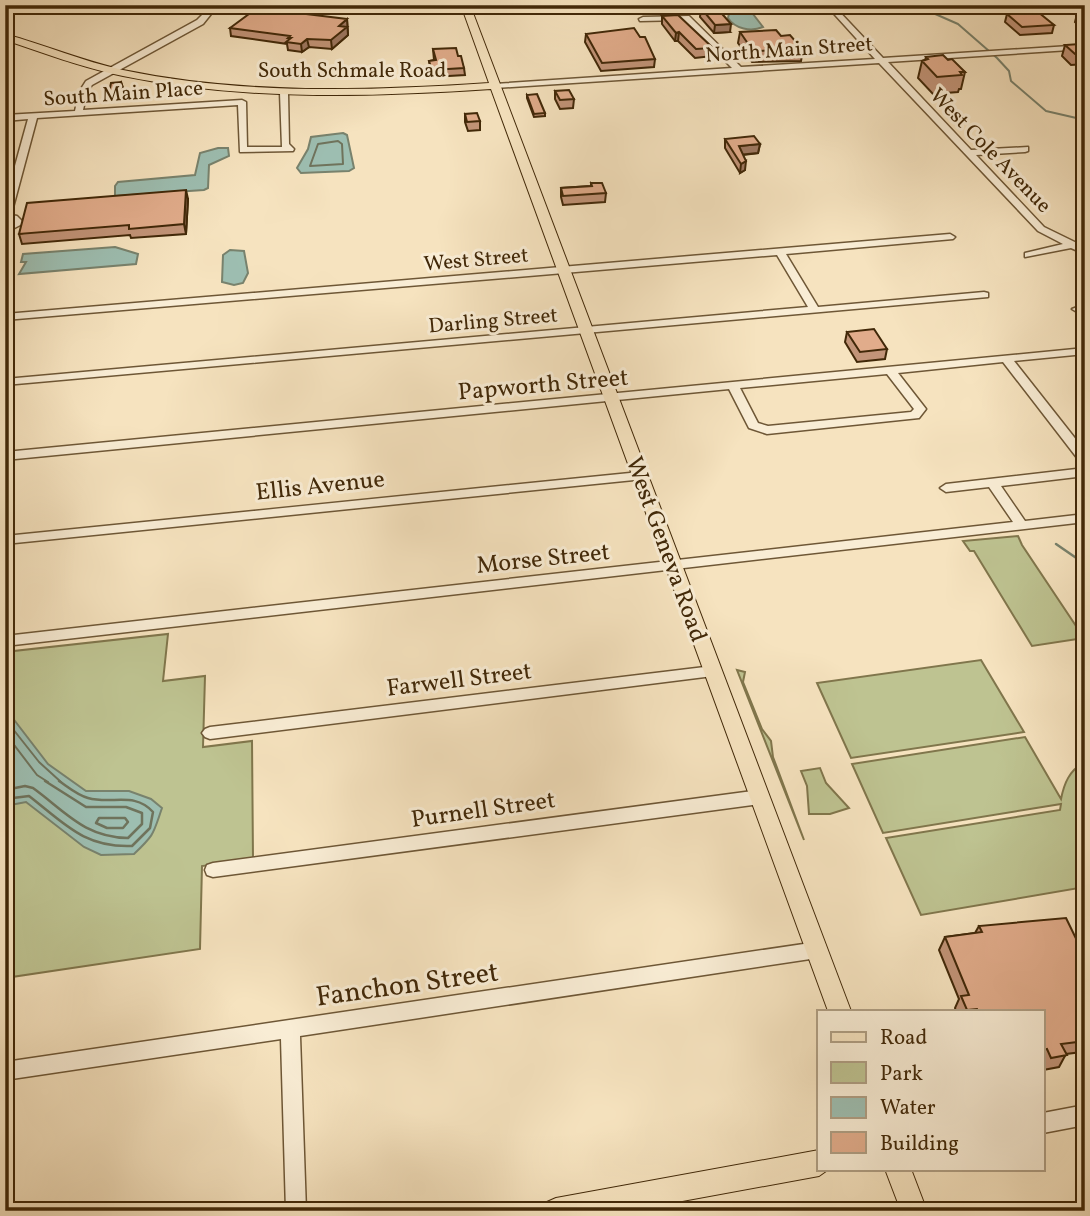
<svg xmlns="http://www.w3.org/2000/svg" width="1090" height="1216" font-family="Vollkorn,serif">
	<rect width="100%" height="100%" fill="#f6e3bf"/>
	<filter id="stains"><feTurbulence type="fractalNoise" baseFrequency=".00286" numOctaves="4"/><feColorMatrix values="0 0 0 0 .2 0 0 0 0 .09 0 0 0 0 .02 0 0 0 .5 -.17"/></filter>
	<radialGradient id="worn" r=".72"><stop offset=".6" stop-color="#630" stop-opacity="0"/><stop offset="1" stop-color="#630" stop-opacity=".3"/></radialGradient>
	<path fill="#bec391" stroke="#80764c" stroke-width="2" d="M1018 536 1022 545 1084 638 1032 646 974 551H970L963 541Z
		M168 634 163 681 205 676 203 747 252 741 253 859 202 866 200 949 5 978V652Z
		M981 660 1024 732 851 758 817 683Z
		M737 670 745 672 743 682 762 729 771 741 773 757 804 840Z
		M1025 737 1061 799C1064 784 1069 770 1085 762V887L921 915 886 838 1060 810 1061 804 883 833 852 764Z
		M820 768 826 783 849 808 830 814H809L807 786 801 771Z"/>
	<path fill="#9dbeb1" stroke="#78826d" stroke-width="2" d="M654 5H746L763 27C751 32 735 29 728 18L730 9 723 7 650 11 651 6Z
		M343 133 347 135 354 168 349 171 301 173 297 168 308 149 311 137Z
		M218 148H228L229 156 209 165 208 188 204 190 115 196V186L118 182 195 175 200 153Z
		M115 247 138 254 136 264 19 274 26 262H21L23 254Z
		M230 250 244 251 248 273 243 283 234 285 222 282 223 255Z
		M5 708 48 764 86 791H129L151 799 162 808C153 834 155 834 134 854L101 855 84 847 26 802 5 806Z"/>
	<g fill="none" stroke-linecap="round" stroke-linejoin="round">
		<path stroke="#6f735c" stroke-width="2" d="M338 141 342 144 343 164 310 166 318 144Z
			M5 719 39 762 61 782
			M5 733 37 775 48 782"/>
		<path stroke="#6f735c" stroke-width="2.5" d="M5 790 25 786 33 788C66 812 84 837 128 838L142 824V813L126 807H86L45 781
			M5 799 29 796C64 823 84 848 132 846L150 828 153 812C134 791 112 805 88 798 77 795 68 787 59 781
			M99 818H125L128 822 123 828H107L96 823Z"/>
		<path stroke="#78826d" stroke-width="2" d="M843 8 917 6 958 24 997 58 1009 71 1011 81 1046 111 1085 120"/>
		<path stroke="#78826d" stroke-width="2.5" d="M1056 544 1085 564"/>
		<g stroke="#6e5736" stroke-width="3">
			<path id="minor" d="M203 5H211V14L203 24 92 85 87 92 83 110 242 100 246 102 247 147H282L280 93 284 91 288 93 289 144 294 149 293 151 240 152 238 105 37 118 11 215 17 216 24 223 5 233V226L13 222 5 220V202L28 119 5 121V115L75 111 79 92 86 81 197 20 203 14Z
				M785 5 776 8 772 6 773 5Z
				M826 5H833L883 58 1085 45V49L888 62 971 150 1028 147V151L1025 152 976 155 1044 227 1085 247V254L1071 248 1025 257V253L1063 244 1038 231 879 63 495 88 491 86 495 84 732 68 684 20 640 21 639 19 643 17 689 16 741 67 875 59Z
				M950 234 955 237 953 239 786 254 818 307 984 292 988 293V297L5 385V379L808 307 777 255 5 320V314Z
				M1085 304V310L1077 312 1072 309Z
				M1085 348V354L1014 361 1085 451V464L1081 463 1003 362 898 373 926 409 919 418 767 434 749 428 729 389 5 460V452ZM887 374 914 409 911 412 768 426 758 423 740 388Z
				M1085 468V476L1001 486 1025 521 1085 514V522L5 646V636L1013 522 989 487 946 492 940 488 946 484Z
				M640 472 644 473 646 476 644 479 5 544V536Z
				M713 666 718 667 720 671 718 675 713 676 210 739 205 737 202 733 205 729 210 727Z
				M760 790 766 792 768 797 766 802 760 804 213 877 207 875 205 870 207 865 213 863Z
				M817 942 823 944 826 950 823 956 817 958 300 1036 306 1211H286L281 1039 5 1080V1062Z
				M1085 1105V1125L1043 1133V1113Z"/>
		</g>
		<g stroke="#412808" stroke-width="2">
			<path id="major" d="M461 5H470L851 1011H828L491 89C368 97 244 101 123 76 83 68 44 53 5 40V34C45 45 82 61 123 70 243 95 367 91 489 83Z
				M819 1150V1169H829L819 1176 628 1211H543L547 1202 556 1198Z
				M885 1169H911L927 1211H901Z"/>
		</g>
		<use href="#minor" fill="#f9edd5" fill-rule="evenodd"/>
		<use href="#major" fill="#f6e3bf" fill-rule="evenodd"/>
	</g>
	<path fill="#c29478" stroke="#412808" stroke-width="2" d="M701 8 730 32 714 33 700 17Z
		M1007 14 1054 25 1052 33 1020 35 1005 22Z
		M1077 14H1085V30L1075 22Z
		M662 16 713 48 712 56 695 58 678 41H675L662 24Z
		M347 19 348 35 332 49 309 47 302 52 288 50 287 44 231 36 230 28Z
		M740 32 781 36 803 50 801 61 752 62 738 43Z
		M586 34 655 59 654 67 601 71 585 42Z
		M1065 45 1085 48V64L1071 65 1062 56Z
		M433 49 458 56 464 68 465 75 432 77 429 61 434 60Z
		M926 57 948 60 965 72 961 89H959L958 92 933 94 918 78 922 61 925 60Z
		M121 82 124 91 122 101H111L109 93Z
		M555 91 574 99 573 108 560 109 555 99Z
		M527 95 545 113V116L534 117 527 98Z
		M465 114 480 121V130L468 131 465 122Z
		M725 139 760 144 758 153 743 155 745 170 740 173 725 148Z
		M591 183 606 193 605 202 563 205 561 197V188L591 186Z
		M188 199 186 234 131 238 130 235 22 244 19 234Z
		M847 332 887 349 885 359 857 362 845 342Z
		M979 926 1085 957V1048L1082 1052 1066 1054 1059 1067 1043 1070V1011H956L955 1008 959 999 939 950 945 937 975 933Z"/>
	<path fill="#9e7861" stroke="#412808" stroke-width="2" d="M5 5H9L11 11 5 14Z
		M347 19 348 35 332 49 331 40 339 26Z
		M731 24 730 32 714 33 715 25Z
		M679 32 678 41H675L676 33Z
		M307 39 309 47 302 52 301 44Z
		M121 82 124 91 122 101 120 92Z
		M760 144 758 153 738 155 739 146Z
		M746 161 745 170 740 173 741 164Z
		M186 190 188 199 186 234 184 224Z"/>
	<path fill="#e1ac8b" stroke="#412808" stroke-width="2" d="M716 7 731 24 715 25 701 8Z
		M257 8 347 19 339 26 347 27 331 40 307 39 301 44 286 42 291 38H288L290 36 230 28Z
		M1038 12 1054 25 1022 27 1007 14Z
		M1077 14H1085V20Z
		M678 15 713 48 696 49 679 32 676 33 662 16Z
		M634 28 640 37H645L655 59 602 63 586 34Z
		M776 30 781 36 790 35 803 50 753 51 740 32Z
		M1080 44 1085 48V53L1075 54 1065 45Z
		M456 48 458 56H461L464 68 432 70 429 61 436 60 433 49Z
		M943 55 948 60 952 59 965 72H960L962 75 937 77 922 61 928 59 926 57Z
		M121 82 120 92 109 93 111 83Z
		M569 90 574 99 560 100 555 91Z
		M537 94 545 113 534 114 527 95Z
		M477 113 480 121 467 122 465 114Z
		M754 136 760 144 739 146 746 161 741 164 725 139Z
		M591 183H602L606 193 563 196 561 188 592 186Z
		M186 190 184 224 129 229V225L19 234 27 203Z
		M874 329 887 349 860 352 847 332Z
		M1066 918 1085 957V1041L1061 1044 1067 1055 1051 1058 1047 1049 1043 1050V1011H978L977 1009 967 1010 961 996 969 995 945 937 982 932 979 926Z"/>
	<g text-anchor="middle" stroke-width="6" stroke-linejoin="round" paint-order="stroke">
		<g font-size="21" fill="#412808" stroke="#f9edd5">
			<text transform="translate(789 49) rotate(-4)" y="7">North Main Street</text>
			<text x="352" y="77">South Schmale Road</text>
			<text transform="translate(123 93) rotate(-4)" y="7">South Main Place</text>
			<text transform="translate(991 150) rotate(46)" y="7">West Cole Avenue</text>
			<text transform="translate(476 259) rotate(-5)" y="7">West Street</text>
			<text transform="translate(493 320) rotate(-5)" y="7">Darling Street</text>
		</g>
		<g font-size="24" fill="#412808" stroke="#f9edd5">
			<text transform="translate(543 384) rotate(-5)" y="8">Papworth Street</text>
			<text transform="translate(320 485) rotate(-6)" y="8">Ellis Avenue</text>
			<text transform="translate(667 549) rotate(70)" y="8">West Geneva Road</text>
			<text transform="translate(543 558) rotate(-6)" y="8">Morse Street</text>
			<text transform="translate(459 679) rotate(-7)" y="8">Farwell Street</text>
			<text transform="translate(483 809) rotate(-8)" y="8">Purnell Street</text>
		</g>
		<g font-size="28" fill="#412808" stroke="#f9edd5">
			<text transform="translate(407 983) rotate(-8)" y="10">Fanchon Street</text>
		</g>
	</g>
	<rect width="1090" height="1216" fill="none" stroke="#f6e3bf" stroke-width="28"/>
	<rect x="7" y="7" width="1076" height="1202" fill="none" stroke="#412808" stroke-width="3.5"/>
	<rect x="14" y="14" width="1062" height="1188" fill="none" stroke="#412808" stroke-width="2"/>
	<rect x="817" y="1010" width="228" height="161" fill="#f9edd5" stroke="#af9e83" stroke-width="2"/>
	<rect x="831" y="1032" width="35" height="10" fill="#f6e3bf" stroke="#af9e83" stroke-width="2"/>
	<text x="880" y="1044" font-size="21" fill="#412808">Road</text>
	<rect x="831" y="1062" width="35" height="21" fill="#bec391" stroke="#af9e83" stroke-width="2"/>
	<text x="880" y="1080" font-size="21" fill="#412808">Park</text>
	<rect x="831" y="1097" width="35" height="21" fill="#9dbeb1" stroke="#af9e83" stroke-width="2"/>
	<text x="880" y="1114" font-size="21" fill="#412808">Water</text>
	<rect x="831" y="1132" width="35" height="21" fill="#e1ac8b" stroke="#af9e83" stroke-width="2"/>
	<text x="880" y="1150" font-size="21" fill="#412808">Building</text>
	<rect width="100%" height="100%" filter="url(#stains)"/>
	<rect width="100%" height="100%" fill="url(#worn)"/>
</svg>
